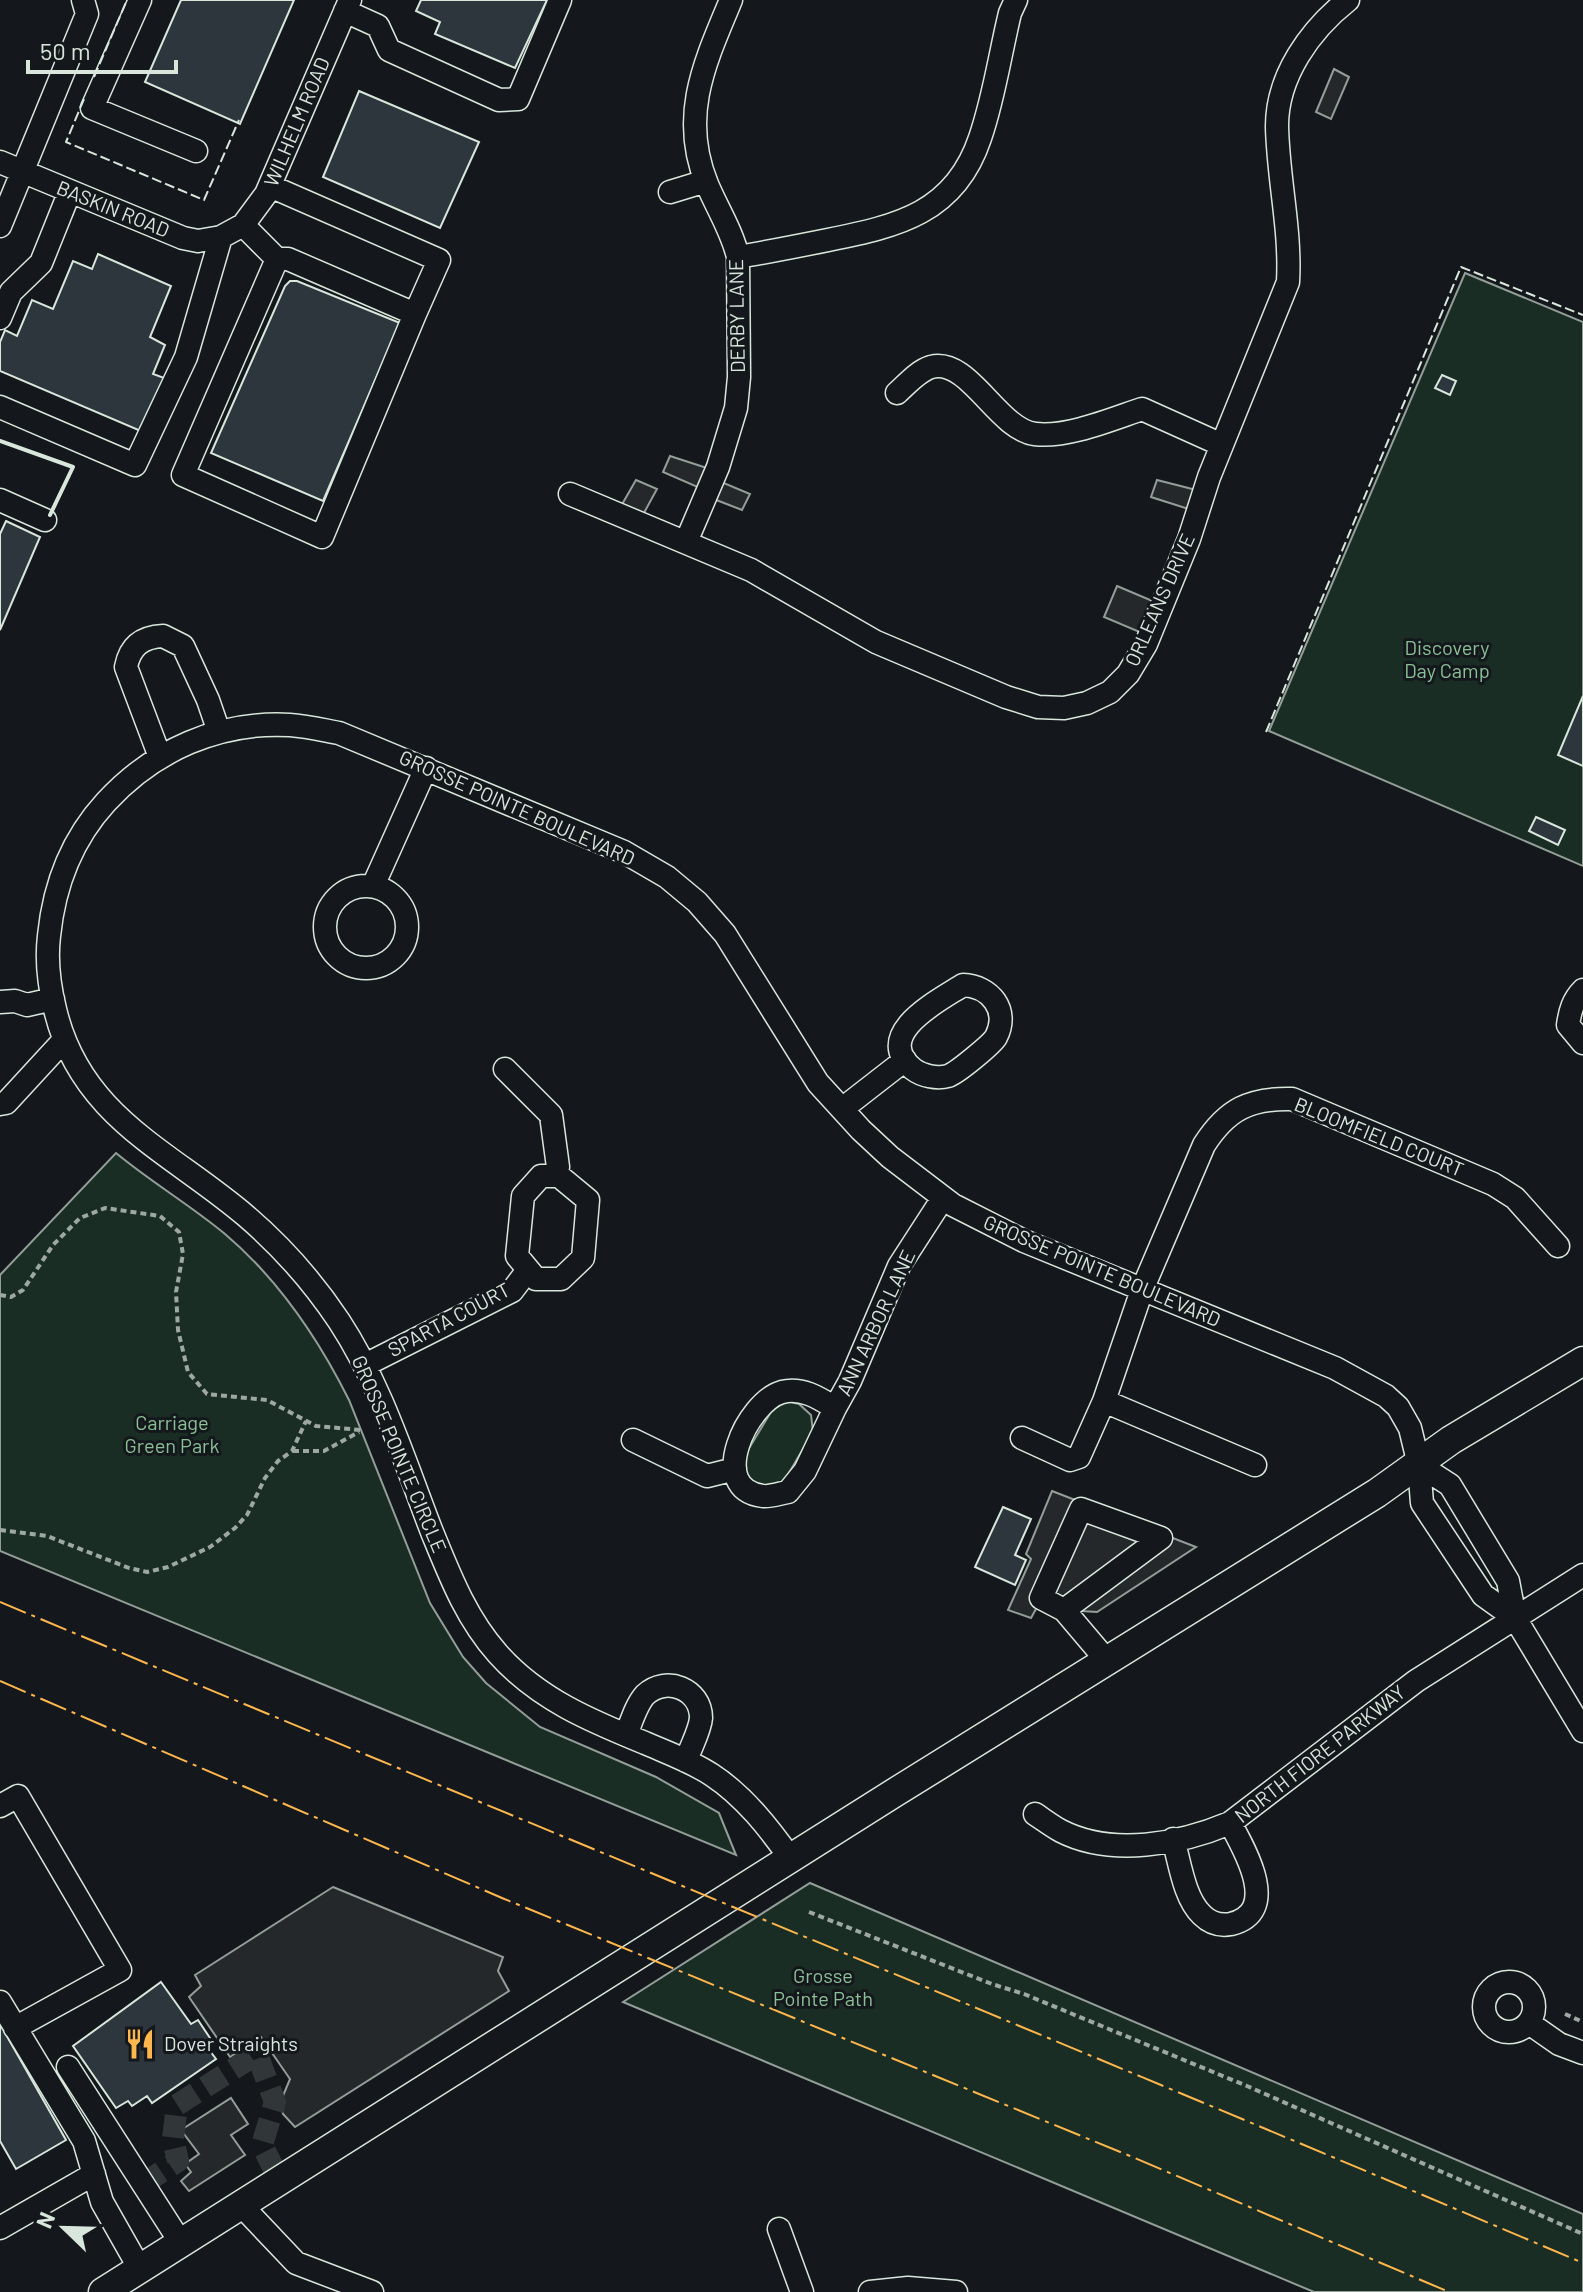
<svg xmlns="http://www.w3.org/2000/svg" width="1583" height="2292" font-family="Barlow,sans-serif">
	<rect width="100%" height="100%" fill="#14181c"/>
	<path fill="#1a2d24" stroke="#939e99" stroke-width="2" d="M1465 273 1583 322V866L1269 731Z
		M116 1153C151 1182 190 1205 225 1234 278 1279 318 1338 349 1400L430 1603 463 1657 486 1683 540 1727 656 1777 719 1813 736 1855 0 1551V1275Z
		M787 1401 799 1404 811 1415 813 1432 783 1483 757 1486 748 1478 744 1467 745 1455 774 1407Z
		M810 1883 1583 2214V2292H1314L623 2002Z"/>
	<path fill="#24282b" stroke="#939e99" stroke-width="2" d="M1334 69 1349 77 1331 119 1316 112Z
		M670 456 716 471 714 479 750 494 742 510 706 496 707 491 663 472Z
		M636 480 657 489 639 522 617 513Z
		M1157 480 1204 492 1198 512 1151 497Z
		M1117 586 1162 605 1149 636 1104 617Z
		M1052 1491 1196 1547 1097 1612 1064 1610 1042 1598 1031 1618 1008 1610 1031 1559 1026 1554Z
		M333 1887 503 1957 498 1971 509 1991 295 2127 283 2114 280 2103 290 2079 261 2037 230 2057 189 1997 201 1986 195 1975Z
		M231 2098 248 2124 231 2135 245 2155 189 2191 181 2181 191 2172 185 2164 199 2154 181 2130Z"/>
	<path fill="#2c363c" stroke="#d8e6dc" stroke-width="2" d="M181 0H294L240 124 145 82Z
		M421 0H547L515 68 435 34 440 22 416 11Z
		M359 91 479 142 440 228 323 177Z
		M98 254 171 286 150 337 165 345 153 374 167 379 143 432 0 371V342L5 330 17 336 32 300 53 309 73 261 92 269Z
		M290 281H297L400 323 323 501 211 453 285 286Z
		M1442 375 1456 381 1450 395 1435 388Z
		M6 521 40 537 0 630V534Z
		M1583 696V766L1558 755Z
		M1536 817 1565 830 1558 845 1529 831Z
		M1003 1507 1031 1519 1015 1555 1026 1560 1015 1585 975 1567Z
		M161 1982 191 2024 198 2020 210 2038 204 2043 216 2059 152 2103 147 2096 132 2106 128 2101 116 2108 73 2046Z
		M0 2024 66 2140 16 2169 0 2141Z"/>
	<g fill="none" stroke-linecap="round" stroke-linejoin="round">
		<path stroke="#313739" stroke-width="22" stroke-dasharray="22 11" stroke-linecap="butt" d="M143 2184 178 2161 173 2139 177 2105 257 2054 275 2102 262 2145 280 2181"/>
		<g stroke="#d8e6dc" stroke-width="25">
			<path id="minor" d="M140 0 92 108 196 151
				M345 11 378 26 389 50 499 100 518 99 560 0
				M0 162 183 238 198 241 221 237 243 225 266 194 350 0
				M270 186 439 260 415 314
				M670 192 706 181
				M243 225 277 259H288L415 314 322 537 183 475 277 259
				M0 226 87 14 83 0
				M738 257C768 252 798 246 828 240 898 226 955 213 980 138 994 98 1000 54 1010 13L1016 0
				M0 318 11 292 41 263 70 191
				M897 393C907 384 918 371 931 367 969 357 997 429 1035 434 1067 438 1112 419 1142 409L1222 445
				M0 407 135 465 186 357 221 237
				M570 494 751 570 876 642 1006 697 1038 707 1064 708 1087 703 1110 692 1128 674 1146 644 1189 539 1209 477 1288 282C1291 229 1278 179 1277 126 1277 76 1310 30 1348 0
				M0 500 45 520
				M686 542 718 467 736 408 739 377 738 257C732 231 717 208 707 184 679 116 705 62 731 0
				M160 757 126 667C130 646 142 637 163 636L183 646 208 700 219 732
				M373 886 426 768
				M325 927a41 41 0 1 1 82 0a41 41 0 1 1-82 0Z
				M963 985C990 986 1010 1010 996 1037 992 1044 957 1073 948 1076 937 1079 922 1076 913 1069 871 1034 940 1000 963 985Z
				M1583 990C1573 1000 1570 1011 1568 1025L1583 1043
				M0 1002 15 1001 27 1005 53 999
				M505 1069 551 1115 558 1167 555 1176
				M0 1104 6 1103 64 1040
				M842 1109 905 1060
				M541 1176H559L588 1200 583 1258 561 1279H536L517 1256 523 1196Z
				M365 1365 512 1291 528 1270
				M1104 1401 1255 1465
				M835 1408 805 1471 788 1492C781 1493 770 1497 763 1496 706 1489 747 1402 782 1392 802 1387 819 1398 835 1408L850 1381 899 1266 943 1198
				M1022 1438 1070 1460 1079 1457 1104 1401 1142 1290 1204 1145C1227 1109 1250 1098 1292 1099L1493 1184 1515 1198 1558 1246
				M633 1440 707 1476 735 1469
				M1419 1465 1450 1485 1508 1581 1515 1618 1583 1731
				M1064 1610 1161 1538 1081 1509 1041 1598 1064 1610 1108 1662
				M626 1735C631 1723 636 1705 645 1695 666 1675 701 1689 701 1718 700 1731 690 1748 686 1761
				M0 1806 18 1796 120 1970 15 2028
				M1035 1814C1044 1820 1052 1826 1061 1831 1112 1857 1180 1844 1230 1823L1416 1681 1583 1575
				M1173 1839C1180 1863 1184 1898 1202 1915 1210 1923 1220 1926 1231 1924 1281 1912 1245 1850 1230 1823
				M791 1859C769 1828 744 1796 712 1775 691 1761 668 1753 645 1743 591 1721 538 1699 498 1654 466 1618 450 1576 432 1532 404 1460 381 1385 339 1321 313 1282 281 1246 246 1216 170 1151 80 1117 55 1009 49 985 46 961 49 936 54 886 72 839 106 802 154 750 219 721 290 725 306 726 323 730 339 733L624 852 667 877 697 902 725 934 818 1083 861 1130 890 1157 953 1205 1024 1241 1335 1368 1386 1396 1398 1407 1410 1428 1419 1465 1422 1503 1483 1595 1515 1618
				M1484 2007a25 25 0 1 1 50 0a25 25 0 1 1-50 0Z
				M0 2002 84 2141 102 2202 140 2269
				M1529 2023 1559 2044 1583 2053
				M68 2067 181 2243
				M241 2205 296 2263 372 2292
				M0 2228 94 2174
				M779 2229 802 2292
				M870 2292 908 2288 956 2292"/>
		</g>
		<g stroke="#d8e6dc" stroke-width="31">
			<path id="major" d="M103 2292 894 1793 1377 1493 1451 1440 1583 1361"/>
		</g>
		<path stroke="#9da8a2" stroke-width="4" stroke-dasharray="6 4" stroke-linecap="butt" d="M0 1295 11 1297 23 1290 53 1245 80 1218 105 1208 160 1216 179 1232 183 1254 176 1292 178 1330 188 1372 207 1394 267 1400 316 1426 361 1430
			M293 1451H324L359 1432
			M0 1530 47 1536 129 1568 147 1572 168 1567 210 1547 235 1528 247 1515 265 1478 278 1461 292 1451 306 1421
			M809 1912 992 1984 1024 1994 1247 2086 1583 2234
			M1565 2014 1583 2022"/>
		<use href="#minor" stroke="#14181c" stroke-width="22"/>
		<use href="#major" stroke="#14181c" stroke-width="28"/>
		<path stroke="#d8e6dc" stroke-width="2" stroke-dasharray="10 4" stroke-linecap="butt" d="M94 77 127 0
			M84 99 66 142 204 200 239 120
			M1266 732 1461 267 1583 315"/>
		<path stroke="#d8e6dc" stroke-width="4" d="M0 441 73 467 50 515"/>
		<path stroke="#ffb74d" stroke-width="2" stroke-dasharray="28 6 4 6" stroke-linecap="butt" d="M0 1602C527 1823 1057 2039 1583 2263
			M0 1681 502 1898 1130 2156 1449 2292"/>
	</g>
	<defs>
		<g id="restaurant-bare" transform="scale(2.4)"><path d="M-5-6h1v4h1v-4h1v4h1v-4h1v5L-1.5 .5V6h-2V.5L-5-1ZM5-6V6H3V1.5H1.5Q1.5-4 5-6Z" fill="#ffb74d" stroke="#14181c" stroke-width="2.5" paint-order="stroke"/></g>
	</defs>
	<g fill-rule="evenodd">
		<use href="#restaurant-bare" x="140" y="2044"/>
	</g>
	<g text-anchor="middle" stroke-width="6" stroke-linejoin="round" paint-order="stroke">
		<g font-size="20" fill="#d8e6dc" stroke="#14181c">
			<text transform="translate(297 122) rotate(-67)" y="7">WILHELM ROAD</text>
			<text transform="translate(113 209) rotate(22)" y="7">BASKIN ROAD</text>
			<text transform="translate(737 316) rotate(-91)" y="7">DERBY LANE</text>
			<text transform="translate(1160 600) rotate(-66)" y="7">ORLEANS DRIVE</text>
			<text transform="translate(517 808) rotate(24)" y="7">GROSSE POINTE BOULEVARD</text>
			<text transform="translate(1379 1137) rotate(22)" y="7">BLOOMFIELD COURT</text>
			<text transform="translate(1102 1271) rotate(23)" y="7">GROSSE POINTE BOULEVARD</text>
			<text transform="translate(449 1320) rotate(-28)" y="7">SPARTA COURT</text>
			<text transform="translate(876 1323) rotate(-65)" y="7">ANN ARBOR LANE</text>
			<text transform="translate(399 1454) rotate(67)" y="7">GROSSE POINTE CIRCLE</text>
			<text transform="translate(1320 1754) rotate(-38)" y="7">NORTH FIORE PARKWAY</text>
		</g>
		<g font-size="20" fill="#8ac095" stroke="#14181c">
			<text x="1447" y="655">Discovery<tspan x="1447" dy="23">Day Camp</tspan></text>
			<text x="172" y="1430">Carriage<tspan x="172" dy="23">Green Park</tspan></text>
			<text x="823" y="1983">Grosse<tspan x="823" dy="23">Pointe Path</tspan></text>
		</g>
		<g font-size="20" fill="#d8e6dc" stroke="#14181c" text-anchor="start">
			<text x="164" y="2051">Dover Straights</text>
		</g>
	</g>
	<g transform="translate(64 2228) rotate(293)" stroke="#14181c" stroke-width="6" paint-order="stroke">
	<path d="M0-6L14 30L0 20L-14 30Z" fill="#d8e6dc"/>
	<text y="-12" font-size="22" font-weight="bold" text-anchor="middle" fill="#d8e6dc">N</text>
	</g>
	<path d="M28 60v12h148v-12" fill="none" stroke="#d8e6dc" stroke-width="4"/>
	<text x="40" y="60" font-size="24" fill="#d8e6dc" stroke="#14181c" stroke-width="6" paint-order="stroke">50 m</text>
</svg>
